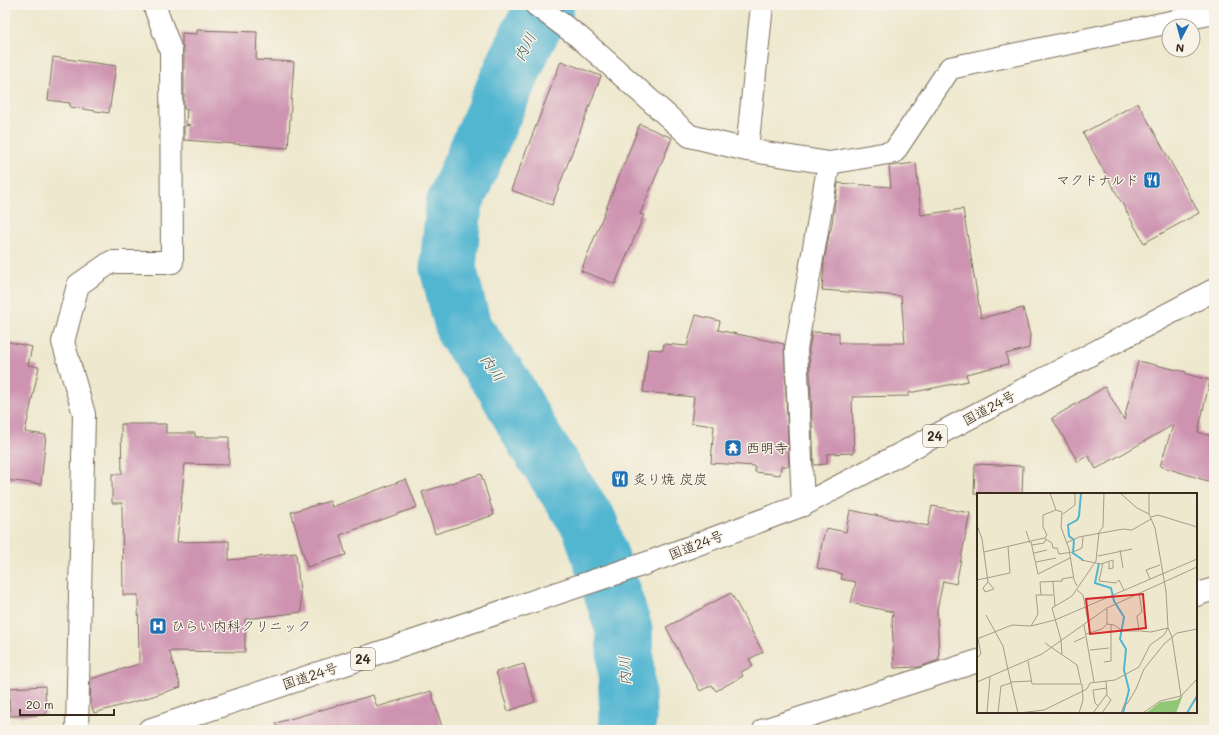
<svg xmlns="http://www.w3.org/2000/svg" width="1219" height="735" viewBox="0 0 1219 735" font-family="Mali,'Klee One',sans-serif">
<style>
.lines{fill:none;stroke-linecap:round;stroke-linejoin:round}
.river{stroke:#52b6d1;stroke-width:57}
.building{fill:#cd93b0}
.street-casing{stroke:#7a6c5c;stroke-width:24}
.highway-casing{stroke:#7a6c5c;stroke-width:24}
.street{stroke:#fff;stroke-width:22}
.highway{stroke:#fff;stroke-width:22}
.labels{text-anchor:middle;stroke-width:3;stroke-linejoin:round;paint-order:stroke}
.shield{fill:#f7f3e8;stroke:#73665b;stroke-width:1}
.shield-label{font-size:13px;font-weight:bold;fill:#3b2a1e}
.poi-label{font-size:14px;fill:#3b2a1e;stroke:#f7f3e8;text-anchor:start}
.street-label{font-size:14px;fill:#3b2a1e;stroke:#f7f3e8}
.water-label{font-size:15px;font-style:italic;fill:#435b5d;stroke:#f7f3e8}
.inset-river{fill:none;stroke:#52b6d1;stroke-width:2}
.inset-road{fill:none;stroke:#a69c88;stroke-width:1}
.view{fill:#d62828;fill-opacity:0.15;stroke:#d62828;stroke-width:2}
.inset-edge{fill:none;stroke:#3b2a1e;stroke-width:2}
</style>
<rect width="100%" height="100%" fill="#f7f3e8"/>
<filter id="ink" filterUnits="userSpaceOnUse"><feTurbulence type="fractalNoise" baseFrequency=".025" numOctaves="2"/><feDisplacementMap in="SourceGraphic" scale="8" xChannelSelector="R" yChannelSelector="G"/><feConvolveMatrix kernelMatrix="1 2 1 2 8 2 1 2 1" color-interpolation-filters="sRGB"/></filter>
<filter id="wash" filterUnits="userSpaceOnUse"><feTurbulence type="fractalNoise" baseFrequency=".012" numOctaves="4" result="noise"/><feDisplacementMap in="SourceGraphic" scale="16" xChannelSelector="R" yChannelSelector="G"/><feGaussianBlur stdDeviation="0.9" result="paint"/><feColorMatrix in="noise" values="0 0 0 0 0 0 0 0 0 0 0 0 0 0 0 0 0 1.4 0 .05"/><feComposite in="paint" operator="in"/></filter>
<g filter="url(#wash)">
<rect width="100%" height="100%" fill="#eee8ce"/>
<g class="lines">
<path class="river" d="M546 5 529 34 503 91 454 204 448 268 464 330 504 385 535 441 590 525 624 630 628 717 627 730"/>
</g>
<g id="blocks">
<path class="building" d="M197 30 257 32 256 60 294 62 288 148 184 140V126L191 125 186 124 187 109H184V51L182 44V33L197 34Z
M53 57 116 66 109 113 70 107V103L48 100Z
M561 61 601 76 552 205 511 190Z
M1138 103 1199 213 1144 243 1083 133Z
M640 124 672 138 640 214 644 215 615 284 581 271Z
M916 163 921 215 963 209 981 318 1023 308 1030 335 1029 348 1006 354 1008 364 966 374 968 381 909 393V396L852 397 854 453 827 454V464L814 465 809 350 812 332 839 333V343H905L901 296 822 290 824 262 830 230H831L838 183 891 187 889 166Z
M696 315 720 321 718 330 784 344 789 466H781L780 475 755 472V466L711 463 714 426 691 423 694 397 643 392 648 349 663 350 664 344 687 346Z
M5 341 32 347 28 365 39 367 25 432 46 435 41 484 5 480Z
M1138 361 1186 372V374L1210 380 1198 432 1214 437V483L1160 466 1173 425 1096 469 1088 455 1078 462 1052 418 1105 387 1124 420Z
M121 424H166V433H195V437H229V465L185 464 177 542 229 541V560L296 553 302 612 245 619V652L169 651 181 687 137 701 94 713 90 702 91 679 139 664 138 595H123L122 503H112V474H122Z
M975 464 1023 466 1022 494H974Z
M481 474 494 515 435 534 422 492Z
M406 479 417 507 340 535 346 555 307 567 291 512 330 501 332 507Z
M932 506 970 513 956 584 943 581 937 610 939 660 919 667 894 668 892 619 893 612 851 603 856 582 841 579 842 574 817 568 823 538 826 528 846 532 850 510 928 526Z
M731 593 763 652 749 659 753 666 741 672 743 676 716 691 712 685 700 691 666 627Z
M524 664 535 702 508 711 496 672Z
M45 686 46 715 10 716 9 688Z
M431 691 443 730H277L276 723 373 695 377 707Z"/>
</g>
</g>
<g filter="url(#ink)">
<use href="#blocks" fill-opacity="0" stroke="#7a6c5c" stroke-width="1"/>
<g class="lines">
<defs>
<path id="street" d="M536 5 579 37 690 136 747 150 829 163 894 152 950 68 1214 13
M747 150 762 5
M803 505 796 349 829 163
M1196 595 1214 589
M77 730 84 414 63 342 78 285 111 262H172L171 51 154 5
M764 730 978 661"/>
<path id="highway" d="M149 730 647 563 803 505 1214 290"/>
</defs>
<use href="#street" class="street-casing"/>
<use href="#highway" class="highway-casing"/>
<use href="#street" class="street"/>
<use href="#highway" class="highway"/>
</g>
</g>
<defs>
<symbol id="restaurant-square" viewBox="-11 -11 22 22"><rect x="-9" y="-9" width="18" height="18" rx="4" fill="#1f6fb2" stroke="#f7f3e8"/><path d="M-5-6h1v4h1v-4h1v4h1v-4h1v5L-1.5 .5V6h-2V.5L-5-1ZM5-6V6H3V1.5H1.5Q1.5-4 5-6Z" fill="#fff"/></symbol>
<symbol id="temple-square" viewBox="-11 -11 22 22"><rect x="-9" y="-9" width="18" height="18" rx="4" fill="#1f6fb2" stroke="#f7f3e8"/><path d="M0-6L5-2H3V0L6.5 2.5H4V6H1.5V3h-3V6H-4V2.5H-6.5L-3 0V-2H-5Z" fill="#fff"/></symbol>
<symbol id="hospital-square" viewBox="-11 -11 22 22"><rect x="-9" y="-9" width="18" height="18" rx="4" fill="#1f6fb2" stroke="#f7f3e8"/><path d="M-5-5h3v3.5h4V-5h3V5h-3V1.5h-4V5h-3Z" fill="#fff"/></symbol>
</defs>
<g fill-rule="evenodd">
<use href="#restaurant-square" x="1142" y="170" width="20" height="20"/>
<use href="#temple-square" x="723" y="438" width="20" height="20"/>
<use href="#restaurant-square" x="610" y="469" width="20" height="20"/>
<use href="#hospital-square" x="148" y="616" width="20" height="20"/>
</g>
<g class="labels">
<g class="shield">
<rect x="923" y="425" width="24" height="22" rx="3"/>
<rect x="351" y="648" width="24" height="22" rx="3"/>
</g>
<g class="shield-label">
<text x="935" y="441">24</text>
<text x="363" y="664">24</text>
</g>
<g class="poi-label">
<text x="1139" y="185" text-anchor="end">マクドナルド</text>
<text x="746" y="453">西明寺</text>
<text x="633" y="484">炙り焼 炭炭</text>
<text x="171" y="631">ひらい内科クリニック</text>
</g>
<g class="street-label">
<text transform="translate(989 408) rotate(-28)" y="5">国道24号</text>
<text transform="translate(696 545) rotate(-21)" y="5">国道24号</text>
<text transform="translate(310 676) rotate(-18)" y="5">国道24号</text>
</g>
<g class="water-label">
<text transform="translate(525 47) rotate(-63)" y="5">内川</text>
<text transform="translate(492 368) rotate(54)" y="5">内川</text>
<text transform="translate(625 671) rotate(-92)" y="5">内川</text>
</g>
</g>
<g transform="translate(977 493)">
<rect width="220" height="220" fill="#eee8ce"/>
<path d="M206 202 199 220H169L183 209 200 207Z" fill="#91c677"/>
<path class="inset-river" d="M104 0 102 23 100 27 91 32 92 43 97 47 96 60 106 67M122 70 118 90 134 95 137 108 147 124 143 146 149 156 147 177 152 197 146 220M210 220 220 203"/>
<path class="inset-road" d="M73 0 79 17 85 19 84 34 92 56 97 87 100 93M143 0 160 15 172 21M172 0V21L178 35 189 98 191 135 195 144 204 203M86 21 98 12V0M174 24 181 22 220 34M0 32 5 46 11 89 17 96 8 99 6 95 11 89M49 38 53 50M68 45 70 42 66 34V22L79 17M54 49 61 81 93 65M89 50 102 44 146 36 155 37 174 26M55 52 67 50 69 46M143 57 146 75M7 59 67 45 75 50 76 55H80L82 61 96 59 105 55 106 44M57 60 70 57M121 63 155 56M104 67 124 71 136 67V75L132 76V69M59 69 79 65M126 70 122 88 139 90 142 87 147 97M173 86 169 77 183 72M0 87 33 80 31 53M76 89 78 113M100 97 106 102 111 128M64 102 63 89 85 88V86L96 84M130 116V131M9 122 26 153 31 177M107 132 117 189M54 133 61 121 59 102H76M163 138 174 139 191 135M109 141 125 136 130 131 137 132 146 138H162L160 123 165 119 162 101M0 146 35 132 54 133 78 127 220 66M97 149 108 144M68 150 100 172 104 190M113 157 132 155M85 161 84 147 75 115 95 103 119 68 122 39 126 34 127 0M0 165 4 161 1 146M51 168 55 191H105L106 207 102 220M127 169 134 168V131M31 177 41 220M0 189 65 161 130 115 220 74M34 189 54 188M121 213 118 210 116 197 130 195M10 220 13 184M21 220 24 193 34 190M42 220 67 217 110 196 113 190 138 187 162 174 173 152 187 142 191 135M116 220 130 201 129 188M125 220 134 207 129 201M144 220 148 210 150 211 159 196 167 176 187 151 200 140 220 136M166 220 183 208 204 203 220 186"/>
<path class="view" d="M166 101 169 135 113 141 109 106Z"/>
<rect width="220" height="220" class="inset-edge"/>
</g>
<rect width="1219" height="735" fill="none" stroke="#f7f3e8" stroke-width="20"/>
<g transform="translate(1181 38) rotate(186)"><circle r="19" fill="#f7f3e8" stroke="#aca397"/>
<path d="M0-3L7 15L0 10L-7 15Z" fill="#1f6fb2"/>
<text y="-6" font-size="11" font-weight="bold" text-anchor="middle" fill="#3b2a1e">N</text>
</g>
<path d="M20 709v6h94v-6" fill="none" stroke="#3b2a1e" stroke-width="2"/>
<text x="26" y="709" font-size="12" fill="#3b2a1e" stroke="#f7f3e8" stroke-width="3" paint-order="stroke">20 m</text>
</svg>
